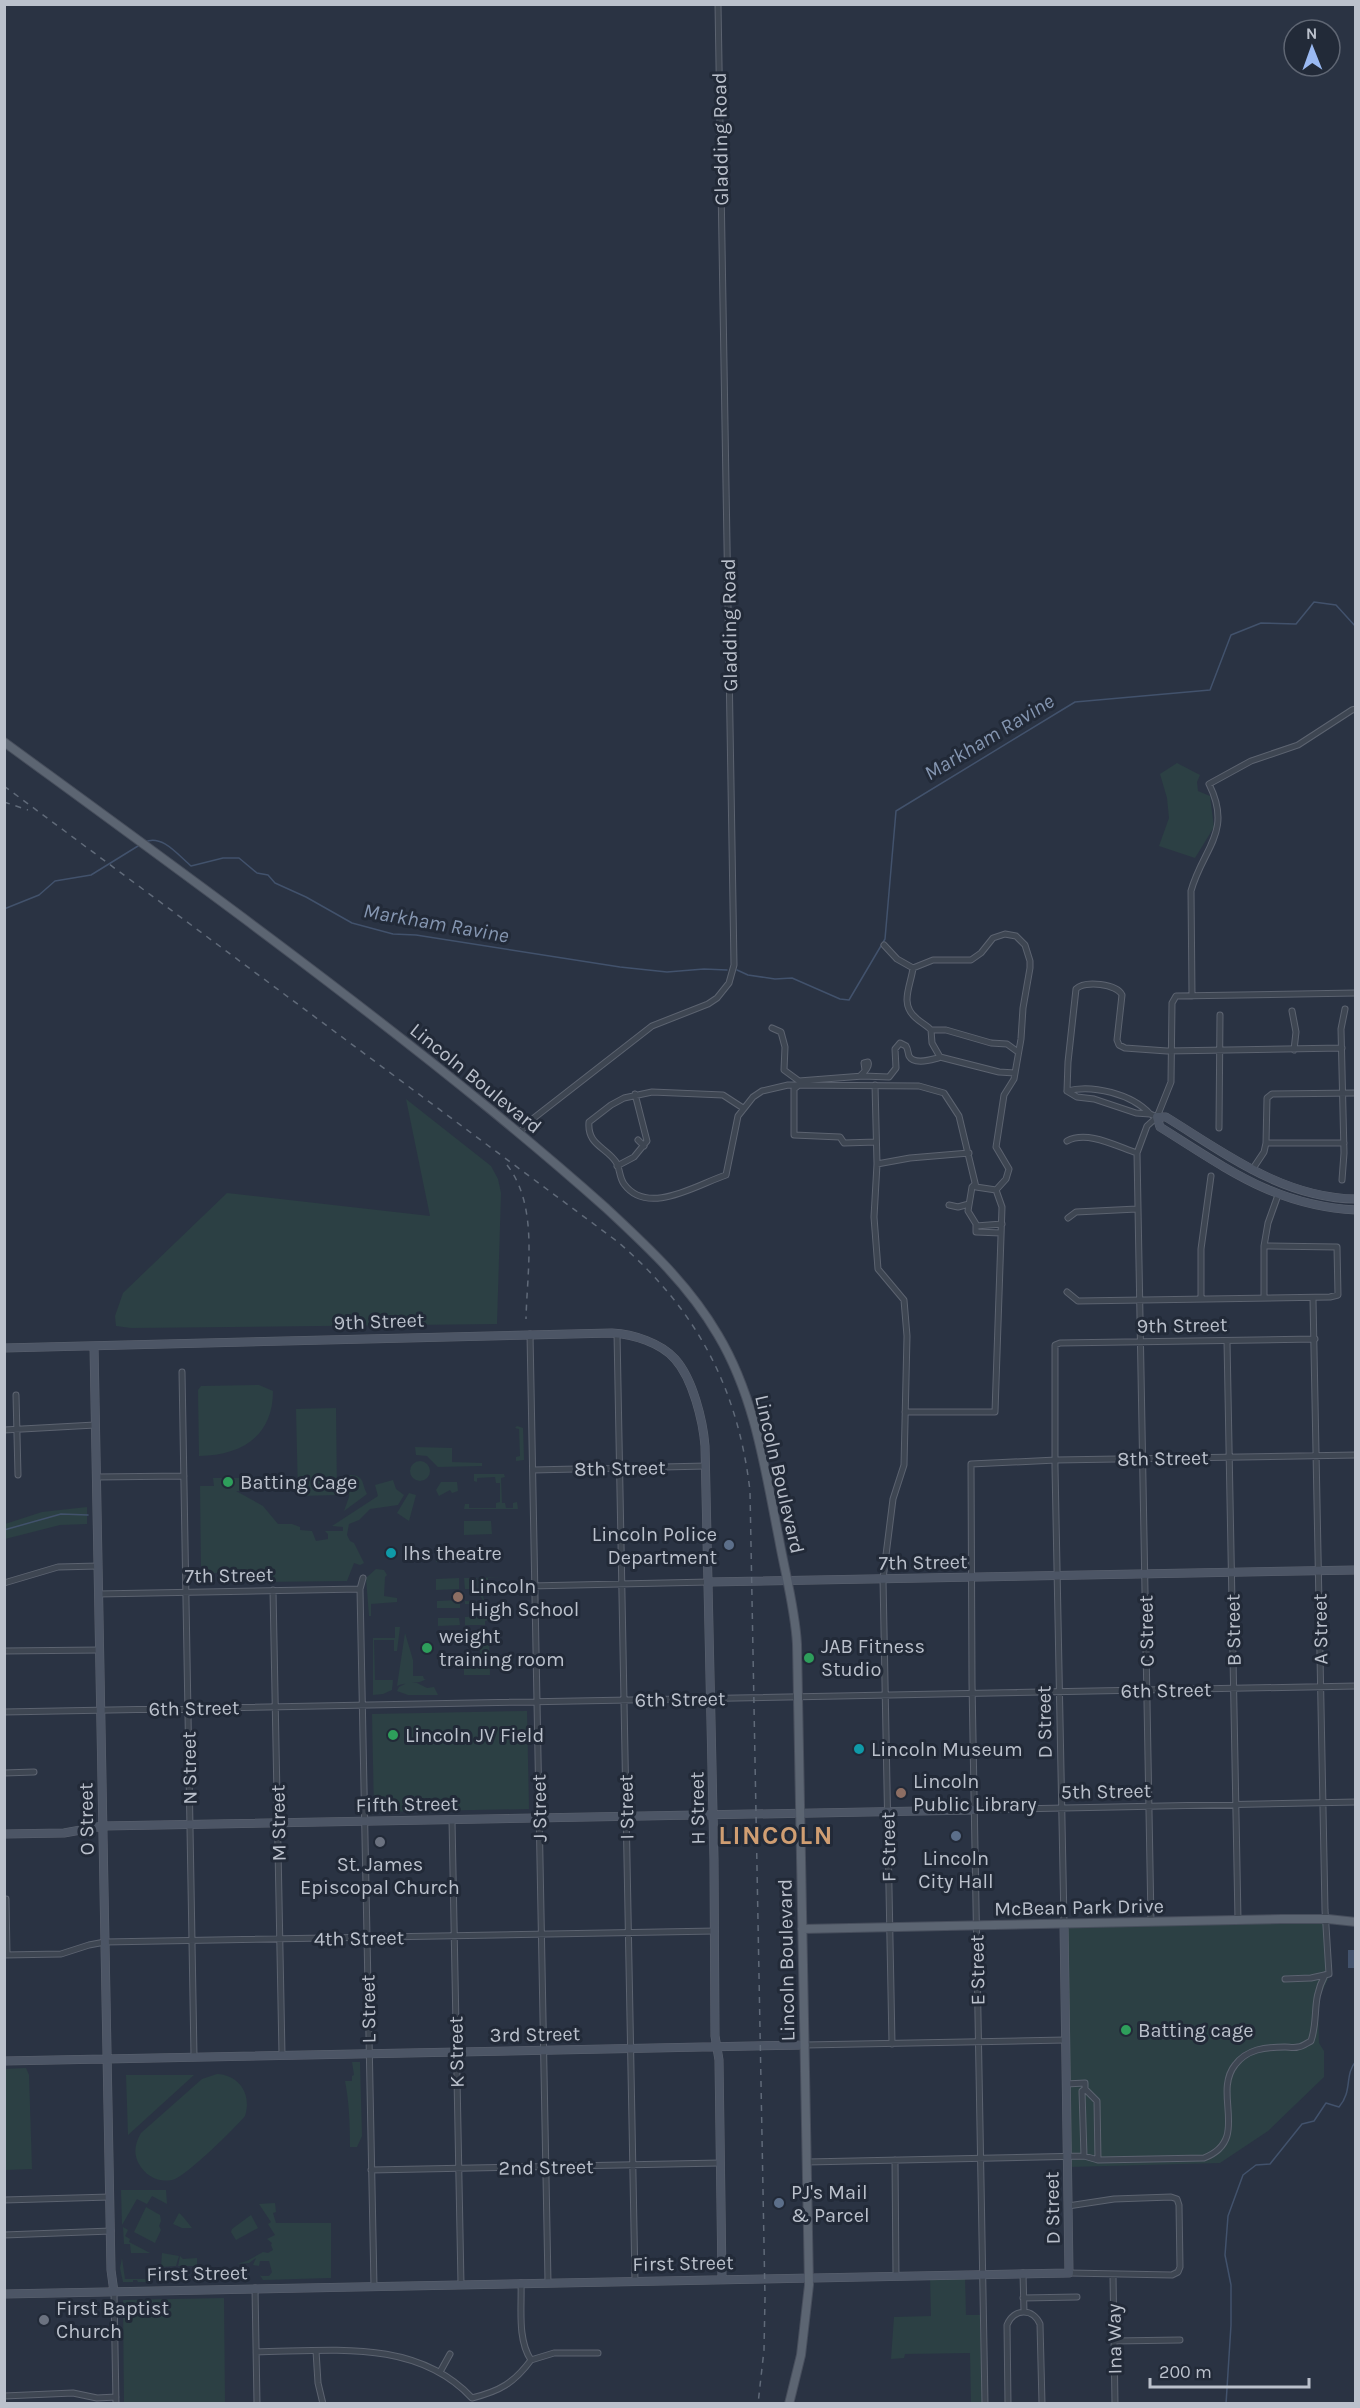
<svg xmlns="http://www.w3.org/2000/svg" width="1360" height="2408" viewBox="0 0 1360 2408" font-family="Karla,sans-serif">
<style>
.green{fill:#2c4044}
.water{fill:#42526c}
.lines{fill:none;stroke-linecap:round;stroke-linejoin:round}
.stream{stroke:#42526c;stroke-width:1.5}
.street-casing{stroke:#5c6370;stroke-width:7}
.secondary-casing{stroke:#5c6370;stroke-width:9}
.primary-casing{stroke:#474e5c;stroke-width:10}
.street{stroke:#3e4652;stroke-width:5}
.secondary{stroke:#4c5565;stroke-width:8}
.primary{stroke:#5c6572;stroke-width:8}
.rail{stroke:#606a79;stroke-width:1.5;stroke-dasharray:6 6;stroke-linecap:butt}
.leisure-dot{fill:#2e9e5b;stroke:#222a38;stroke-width:2}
.service-dot{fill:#5c6f8a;stroke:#222a38;stroke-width:2}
.culture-dot{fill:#0f9aa8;stroke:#222a38;stroke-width:2}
.education-dot{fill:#8d6e63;stroke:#222a38;stroke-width:2}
.worship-dot{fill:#6b7280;stroke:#222a38;stroke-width:2}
.labels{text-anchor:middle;stroke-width:6;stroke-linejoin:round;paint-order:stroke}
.street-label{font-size:20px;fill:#bbc1cc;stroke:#222a38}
.poi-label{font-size:20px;fill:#bbc1cc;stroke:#222a38;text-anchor:start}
.water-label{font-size:21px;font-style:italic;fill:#8596b1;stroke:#222a38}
.district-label{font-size:26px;font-weight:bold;letter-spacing:1.5px;fill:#d09e72;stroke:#222a38}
</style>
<rect width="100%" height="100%" fill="#2a3343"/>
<path class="green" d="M1177 763 1200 775 1197 782 1198 791 1210 796 1214 827 1195 858 1159 846 1169 818 1167 798 1160 774Z
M406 1099 491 1166 498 1179 501 1193 497 1324 131 1328 116 1326 115 1316 123 1293 227 1193 430 1216Z
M259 1385 273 1391C273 1437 241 1455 199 1456L198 1390 201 1386Z
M336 1408 337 1495 298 1496 296 1409Z
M517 1426 523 1428 524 1460 516 1461V1457L520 1456 519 1429 515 1428Z
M415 1447 452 1448V1462L482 1463V1466L438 1467 427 1456 416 1455Z
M410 1471a10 10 0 1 1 20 0a10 10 0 1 1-20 0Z
M474 1474H504L505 1477 501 1478 502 1503H505L506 1508H513V1503L517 1502 518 1509H464L465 1504H469V1508H496V1503L500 1502V1483H496L495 1477 477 1478V1482L474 1481Z
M350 1475C365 1476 361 1482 367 1494L344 1511 349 1497Z
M213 1478H243L241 1491H236L263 1506 278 1524H292L300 1527V1530L312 1531 316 1541 328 1539V1534L325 1531H343V1527L332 1526 378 1496 375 1485 393 1480 396 1489 404 1495 398 1505 370 1509 359 1520 349 1524 347 1535 350 1541 354 1543 364 1563 360 1565 354 1563 347 1581 252 1582V1573H205L201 1570 200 1486H214Z
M441 1482H457L458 1491 452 1493 450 1490 439 1496 436 1490Z
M409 1493 416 1495 409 1521 397 1513Z
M87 1507V1524L60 1525 5 1539V1524L42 1512Z
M464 1521H491L492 1534 464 1535Z
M489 1551V1560L473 1561V1552Z
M459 1552V1562H436V1553Z
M376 1569 384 1570 387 1575 385 1577 384 1596 397 1598V1602L371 1604V1616H369L366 1578Z
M502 1577 488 1578V1594H484L483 1597 484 1599V1617H488V1620L485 1621V1625H465V1617L482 1616V1604H465V1601L484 1602 478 1592V1578Z
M459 1578V1589L436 1590V1579Z
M464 1578H477V1589H465Z
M460 1600V1608H437V1601Z
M438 1618H459L460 1625 438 1626Z
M395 1627H400L397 1651H394V1640H374L375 1680H393L392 1690 383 1694 373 1695V1638H395Z
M405 1633 413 1660V1676H423L424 1679H426C418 1685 407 1681 397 1686Z
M489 1635 490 1675H464V1662L480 1661V1644L465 1643V1636Z
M439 1636H460L461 1643 439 1644Z
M417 1683 427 1688 434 1687 438 1695H408L397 1691 399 1687 407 1683Z
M527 1711 529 1809 374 1812 372 1714Z
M1327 1922 1330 1975 1318 2000 1319 2043 1324 2051V2077L1268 2131 1220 2163 1069 2167 1065 1926Z
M352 2062H360L362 2136 357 2147H350C350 2125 349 2100 345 2081H352V2076L354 2075Z
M26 2068 29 2075 32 2169 5 2170V2069Z
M217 2074C239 2075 252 2094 245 2116 235 2128 188 2174 175 2179 161 2184 146 2177 139 2164 133 2154 135 2143 141 2133L202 2079Z
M126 2075H194L128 2135Z
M121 2190H166L167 2204 152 2196 147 2204 137 2199 122 2225Z
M275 2203 276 2212 273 2213 276 2223H331V2278L263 2280 259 2274 261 2276H269L272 2272 269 2261H260L259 2266 253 2265 256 2258 249 2263 237 2264 247 2261 263 2252 268 2253 273 2250 271 2245 272 2243 267 2239 275 2235 268 2224 271 2222 259 2204Z
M146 2207 160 2215 161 2221 159 2226 161 2230 155 2243 134 2232Z
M179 2213C183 2216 188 2223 192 2228H182L173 2224Z
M251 2215 258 2228 236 2240 231 2232 232 2229Z
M123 2227 128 2230 125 2236 130 2239 129 2242 150 2253H131L130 2244H124Z
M162 2253 179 2256 176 2266 161 2267Z
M180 2256 183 2259 197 2258V2266H178Z
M122 2258 125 2279H147V2275H151L150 2282H138L137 2280H133V2282H123L120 2268Z
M965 2276 966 2315H983L984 2403H971L970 2353 905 2354 904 2358 891 2359 894 2317 931 2316 930 2277Z
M224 2298 225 2403H124L123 2300Z"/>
<path class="water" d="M1348 1950H1355V1968H1348Z"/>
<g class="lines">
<path class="stream" d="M145 842C162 834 178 855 191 866L223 858H239L257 873 268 875 275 883 306 897 352 923 393 934 416 935 620 967 667 972 704 969 727 970
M4 909 39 895 55 881 91 875 138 846
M737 970 748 975 775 979 792 978 840 999 849 1000 885 939 896 811 1075 702 1210 690 1231 635 1261 623 1296 624 1314 602 1336 605 1356 627
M4 1530 61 1514 88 1515
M1226 2404 1231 2325V2285L1225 2255 1228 2216 1243 2175 1256 2165 1270 2164 1302 2124 1314 2121 1326 2103 1339 2107C1353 2091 1344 2075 1356 2061"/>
<defs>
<path id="street" d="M884 945 897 959 913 968 933 960H971L981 953 993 938 1005 934 1016 936 1025 945 1030 961V968L1023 1008 1021 1039 1014 1079 1004 1095 996 1147 1009 1169 1006 1179 996 1190
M1192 996 1191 891C1203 848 1233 832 1209 784L1251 761 1298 745 1352 710 1356 709
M1292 1011 1296 1032 1294 1050
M772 1028 781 1032 785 1047 784 1070 799 1081 863 1076 889 1077 896 1068 895 1049 900 1043 906 1046C908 1049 908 1053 909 1056 914 1065 930 1060 938 1058L940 1057 932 1043 931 1030C927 1025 921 1023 916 1018 899 1004 911 985 913 968
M931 1030H946L991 1043 1007 1044 1018 1052
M940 1057 999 1072 1015 1073
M860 1076C864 1072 870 1067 868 1062L864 1063 865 1070
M799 1085 794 1089V1135L840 1137 844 1143 876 1142
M875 1085 877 1164
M1067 1091 1068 1062 1076 989C1085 980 1117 984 1122 995L1117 1040 1119 1045 1125 1048 1167 1051 1342 1048
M1067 1091 1077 1097 1094 1099 1136 1113 1150 1114 1157 1117
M1067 1091C1092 1084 1132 1094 1150 1114
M743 1108 723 1095 652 1092 624 1098 611 1105 589 1122C587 1145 606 1147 616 1162 620 1168 619 1177 624 1184 648 1217 698 1184 726 1175L738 1116 753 1097 762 1091 788 1085 919 1086 944 1093 959 1116 976 1187 996 1190 1002 1207 995 1412H905
M1219 1128 1220 1015
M519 1133 530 1121 652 1026 708 1004 717 998 729 983 734 965 718 4
M638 1140 644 1146
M1067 1141C1087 1130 1116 1146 1137 1153
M1266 1143H1344
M617 1166 634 1157 647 1141 635 1094
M1252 1170 1264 1152 1266 1143 1267 1098 1272 1094 1356 1093
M1342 1180 1344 1153 1341 1029 1345 1009
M975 1184 972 1187 968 1211 976 1224V1232L1001 1233
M949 1205 958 1207 969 1204
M1068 1218 1076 1212 1137 1209
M976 1226 1002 1224
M1264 1246 1268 1223 1278 1195
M1067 1292 1078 1301 1330 1297 1338 1295 1337 1247 1264 1246V1298
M1201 1299V1249L1211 1176
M617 1333 635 2281
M530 1334 548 2282
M1227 1341 1238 1920
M182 1372 194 2056
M16 1395 18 1475
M4 1430 95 1425
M533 1470 706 1466
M96 1477 184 1476
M363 1578 360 1589 374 2286
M4 1583 58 1567 98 1566
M491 1587 709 1582
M273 1590 282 2055
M98 1594 360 1589
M4 1651 100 1650
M4 1712 1356 1686
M4 1773 34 1772
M974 1810 1356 1802
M452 1820 461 2284
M6 1899 7 1955
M1151 1921 1137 1153 1147 1126 1157 1117 1171 1082 1172 1003 1176 996 1356 993
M1064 1923 1055 1467V1345L1060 1343 1315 1339
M4 1955 61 1954 89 1945 105 1942 715 1931
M1285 1979 1311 1978 1329 1974 1325 1910 1313 1299
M892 2044 883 1579 893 1499 904 1465 907 1336 904 1300 878 1269 874 1217 877 1164 910 1158 969 1153
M805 2045 1065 2040
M1066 2084 1085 2083V2089
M1084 2156 1082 2091 1085 2089 1097 2101 1098 2160
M895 2160 896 2276
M807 2162 1084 2156 1098 2160 1204 2158C1251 2140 1212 2094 1235 2065 1247 2049 1265 2047 1285 2047 1289 2047 1294 2048 1298 2047 1302 2047 1307 2043 1311 2041 1319 2017 1311 2001 1325 1975
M371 2170 720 2163
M4 2200 110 2197
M1068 2206 1114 2199 1171 2197 1177 2199 1179 2205 1180 2267 1178 2272 1172 2275 1069 2273
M4 2235 111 2231
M1023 2273 1024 2312
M1113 2275 1115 2404
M521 2283C522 2307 517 2339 531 2360
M255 2288 257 2404
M114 2292 116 2404
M1023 2298 1077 2297
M1114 2341 1180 2340
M316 2351 318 2383 323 2404
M256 2352C330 2351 416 2338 472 2398 500 2391 514 2383 531 2360
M531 2360 554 2353H598
M440 2372 450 2354
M4 2396 73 2393 97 2398 116 2397
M985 2404 972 1683 971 1464 1056 1460 1356 1455
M1008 2404 1007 2325C1014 2308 1033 2308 1040 2324L1042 2404"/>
<path id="secondary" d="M1356 1199C1283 1198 1226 1154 1166 1117H1157L1160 1127C1226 1168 1275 1206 1356 1210
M94 1346 111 2270 114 2292
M4 1348 612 1333C633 1334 661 1343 675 1359 693 1379 703 1421 705 1446L714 1860 715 2036 719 2060 722 2279
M709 1582 1356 1570
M4 1834 64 1833 103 1826 974 1810
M4 2061 805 2045
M4 2294 1069 2273 1064 1923"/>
<path id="primary" d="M4 742C168 862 334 982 491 1110 530 1142 569 1175 606 1208 648 1247 689 1285 718 1335 755 1397 765 1469 779 1539 785 1573 795 1608 797 1644L809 2285 801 2355 789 2404
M802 1929 1282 1919H1328L1356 1922"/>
</defs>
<use href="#street" class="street-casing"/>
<use href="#secondary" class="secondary-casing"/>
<use href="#primary" class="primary-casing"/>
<use href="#street" class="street"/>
<use href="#secondary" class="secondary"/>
<use href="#primary" class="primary"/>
<path class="rail" d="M4 786 618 1242C697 1310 738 1388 750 1491L765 2298 764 2350 758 2404
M4 802 28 810
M507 1165C539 1206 527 1270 526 1319"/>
</g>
<g class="leisure-dot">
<circle cx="228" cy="1482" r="6"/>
<circle cx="427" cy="1648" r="6"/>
<circle cx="809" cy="1658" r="6"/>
<circle cx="393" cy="1735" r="6"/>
<circle cx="1126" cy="2030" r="6"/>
</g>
<g class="service-dot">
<circle cx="729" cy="1545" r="6"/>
<circle cx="956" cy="1836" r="6"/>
<circle cx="779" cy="2203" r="6"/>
</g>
<g class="culture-dot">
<circle cx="391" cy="1553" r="6"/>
<circle cx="859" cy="1749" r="6"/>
</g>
<g class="education-dot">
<circle cx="458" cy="1597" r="6"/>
<circle cx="901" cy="1793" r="6"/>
</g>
<g class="worship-dot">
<circle cx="380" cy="1842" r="6"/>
<circle cx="44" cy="2320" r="6"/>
</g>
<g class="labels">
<g class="street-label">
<text transform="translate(720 139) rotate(-91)" y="7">Gladding Road</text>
<text transform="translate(729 625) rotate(-91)" y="7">Gladding Road</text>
<text transform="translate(476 1078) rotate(39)" y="7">Lincoln Boulevard</text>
<text transform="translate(379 1321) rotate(-2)" y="7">9th Street</text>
<text transform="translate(1182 1325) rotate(-1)" y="7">9th Street</text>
<text transform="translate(1163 1458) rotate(-1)" y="7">8th Street</text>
<text transform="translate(620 1468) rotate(-1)" y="7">8th Street</text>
<text transform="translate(780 1474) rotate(77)" y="7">Lincoln Boulevard</text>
<text transform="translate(923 1562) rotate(-1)" y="7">7th Street</text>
<text transform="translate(229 1575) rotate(-1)" y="7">7th Street</text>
<text transform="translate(1320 1629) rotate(-91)" y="7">A Street</text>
<text transform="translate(1233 1630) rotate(-91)" y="7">B Street</text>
<text transform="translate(1146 1631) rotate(-91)" y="7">C Street</text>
<text transform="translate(1166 1690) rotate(-1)" y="7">6th Street</text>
<text transform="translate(680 1699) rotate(-1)" y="7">6th Street</text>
<text transform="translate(194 1708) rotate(-1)" y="7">6th Street</text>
<text transform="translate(1044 1722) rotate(-91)" y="7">D Street</text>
<text transform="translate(189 1768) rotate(-91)" y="7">N Street</text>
<text transform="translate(1106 1791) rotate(-1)" y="7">5th Street</text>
<text transform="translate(407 1804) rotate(-1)" y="7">Fifth Street</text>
<text transform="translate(626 1807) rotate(-91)" y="7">I Street</text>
<text transform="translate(539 1808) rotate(-91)" y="7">J Street</text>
<text transform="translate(697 1808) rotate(-91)" y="7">H Street</text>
<text transform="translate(86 1819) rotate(-91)" y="7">O Street</text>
<text transform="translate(278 1823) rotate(-91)" y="7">M Street</text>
<text transform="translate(888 1847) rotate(-91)" y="7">F Street</text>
<text transform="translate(1079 1907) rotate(-1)" y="7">McBean Park Drive</text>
<text transform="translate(359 1938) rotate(-1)" y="7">4th Street</text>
<text transform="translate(786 1960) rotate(-91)" y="7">Lincoln Boulevard</text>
<text transform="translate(977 1970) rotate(-91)" y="7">E Street</text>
<text transform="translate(368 2009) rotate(-91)" y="7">L Street</text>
<text transform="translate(535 2034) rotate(-1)" y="7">3rd Street</text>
<text transform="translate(456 2052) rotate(-91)" y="7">K Street</text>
<text transform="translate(546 2167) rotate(-1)" y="7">2nd Street</text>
<text transform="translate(1052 2208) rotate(-91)" y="7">D Street</text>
<text transform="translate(683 2263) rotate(-1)" y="7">First Street</text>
<text transform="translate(197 2273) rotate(-1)" y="7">First Street</text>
<text transform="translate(1114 2339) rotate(-91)" y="7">Ina Way</text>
</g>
<g class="poi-label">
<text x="240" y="1489">Batting Cage</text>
<text x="717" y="1541" text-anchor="end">Lincoln Police<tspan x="717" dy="23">Department</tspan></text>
<text x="403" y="1560">lhs theatre</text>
<text x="470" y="1593">Lincoln<tspan x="470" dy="23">High School</tspan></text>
<text x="439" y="1643">weight<tspan x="439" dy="23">training room</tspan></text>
<text x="821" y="1653">JAB Fitness<tspan x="821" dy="23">Studio</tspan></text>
<text x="405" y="1742">Lincoln JV Field</text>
<text x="871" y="1756">Lincoln Museum</text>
<text x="913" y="1788">Lincoln<tspan x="913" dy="23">Public Library</tspan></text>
<text x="956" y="1865" text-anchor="middle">Lincoln<tspan x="956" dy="23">City Hall</tspan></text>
<text x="380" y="1871" text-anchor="middle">St. James<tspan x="380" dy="23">Episcopal Church</tspan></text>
<text x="1138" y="2037">Batting cage</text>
<text x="791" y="2199">PJ's Mail<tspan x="791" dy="23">&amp; Parcel</tspan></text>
<text x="56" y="2315">First Baptist<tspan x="56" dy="23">Church</tspan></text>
</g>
<g class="water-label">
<text transform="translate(989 737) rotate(-31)" y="7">Markham Ravine</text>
<text transform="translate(436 923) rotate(10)" y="7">Markham Ravine</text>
</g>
<g class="district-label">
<text x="776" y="1844">LINCOLN</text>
</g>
</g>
<rect width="1360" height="2408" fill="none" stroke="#bbc1cc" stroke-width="12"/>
<g transform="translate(1312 48) rotate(359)"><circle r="28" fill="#222a38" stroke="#5f6673" stroke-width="1.5"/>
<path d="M0-4.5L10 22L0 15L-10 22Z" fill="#9ab9f2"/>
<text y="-9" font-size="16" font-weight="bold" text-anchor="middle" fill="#bbc1cc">N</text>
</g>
<path d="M1150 2378v9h159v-9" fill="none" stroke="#bbc1cc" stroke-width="3"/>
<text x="1159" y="2378" font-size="18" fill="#bbc1cc" stroke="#222a38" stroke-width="4.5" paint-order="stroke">200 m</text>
</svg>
